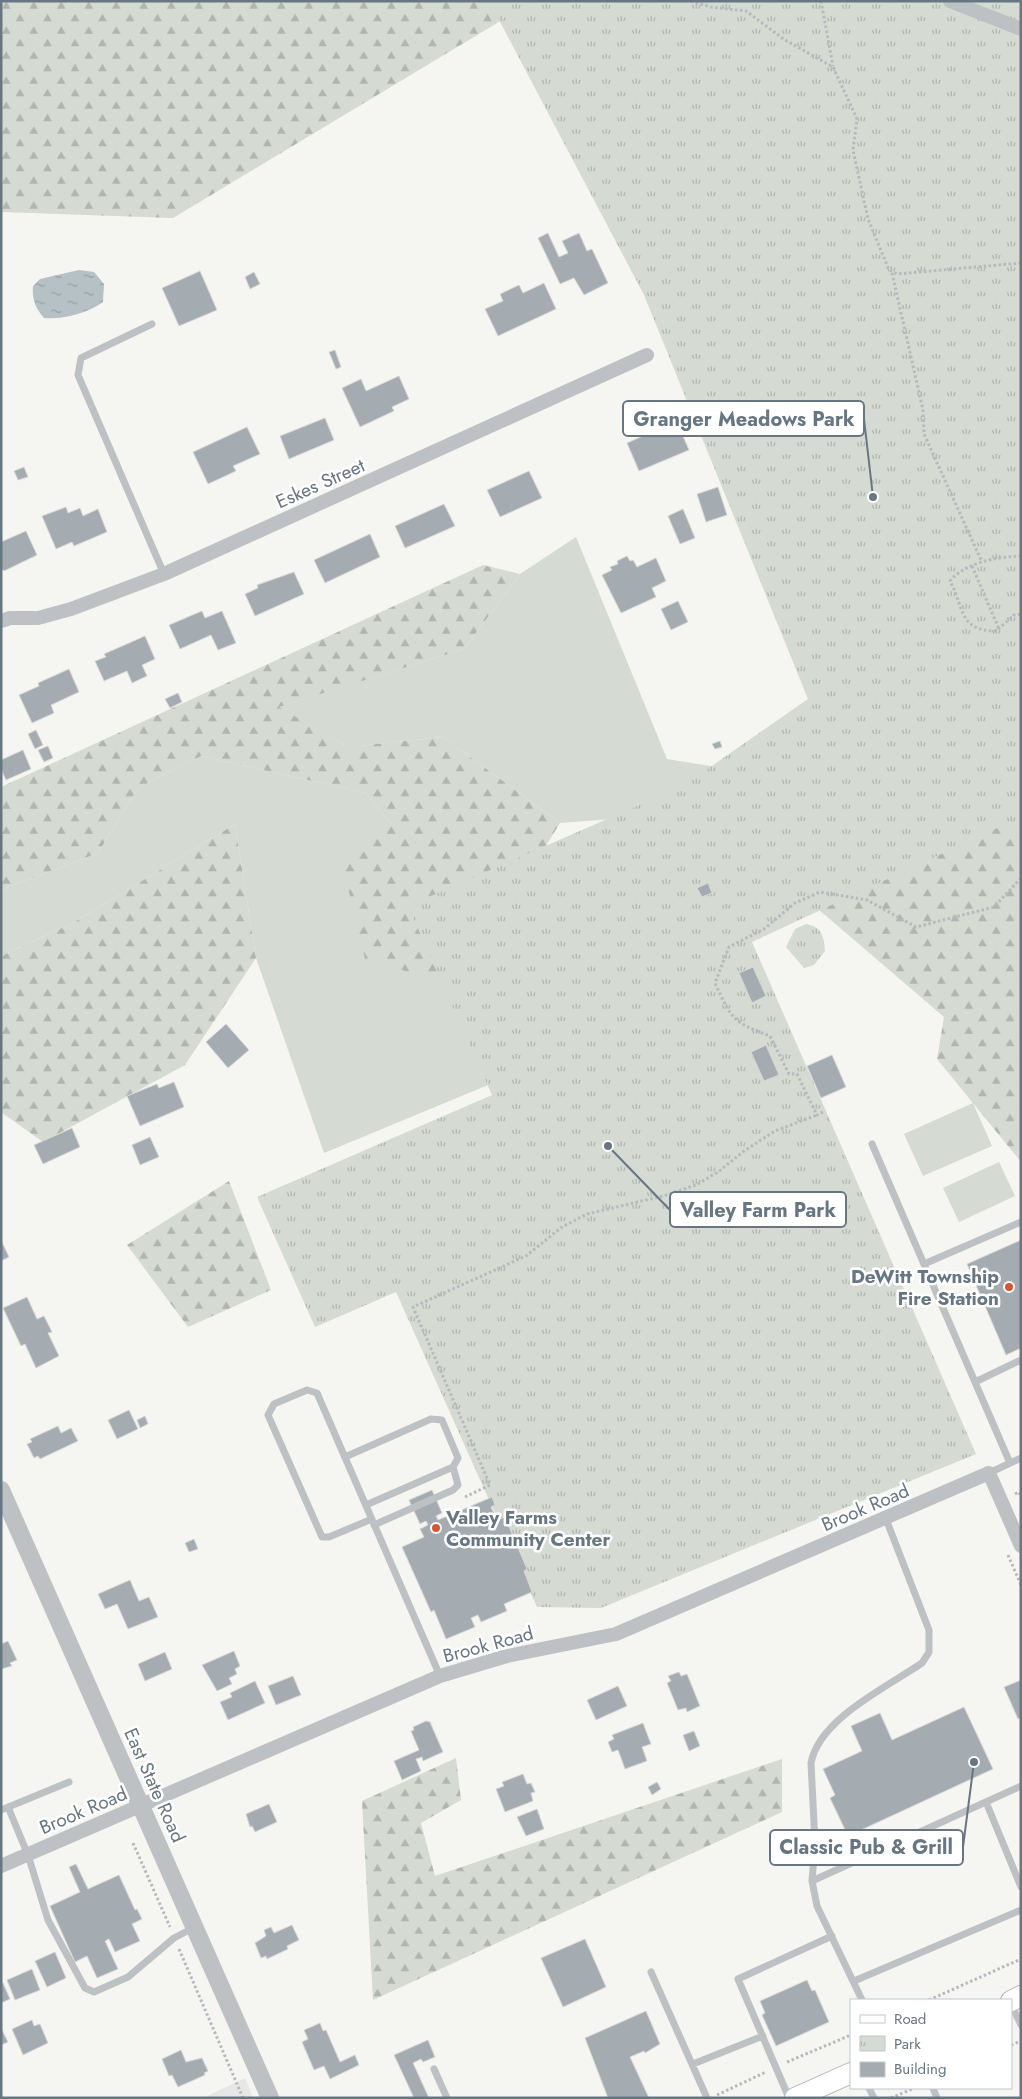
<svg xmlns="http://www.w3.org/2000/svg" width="1022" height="2099" viewBox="0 0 1022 2099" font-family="Jost,sans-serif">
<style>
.built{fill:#e6e7e6}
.green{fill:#d5dad2}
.forest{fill:url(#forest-firs)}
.park{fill:url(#park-tufts)}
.water{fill:url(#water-ripples)}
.building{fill:#a5acb1;stroke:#d7d7d5}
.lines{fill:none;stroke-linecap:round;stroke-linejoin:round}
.secondary-casing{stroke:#afb5b9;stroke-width:22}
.path{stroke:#b7babc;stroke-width:3;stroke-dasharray:2.5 2.5;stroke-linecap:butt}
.service{stroke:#bdc1c4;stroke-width:7}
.minor{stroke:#bdc1c4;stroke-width:14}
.tertiary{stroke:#bdc1c4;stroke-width:18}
.secondary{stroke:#fff;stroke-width:20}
.poi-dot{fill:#d35534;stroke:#fff;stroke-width:2}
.labels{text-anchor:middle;stroke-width:5;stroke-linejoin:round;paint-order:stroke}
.street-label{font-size:19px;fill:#677681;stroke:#fff}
.poi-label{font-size:19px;font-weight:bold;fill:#677681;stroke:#fff;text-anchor:end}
.leader{fill:none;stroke:#677681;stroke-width:2}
.callout-dot{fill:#677681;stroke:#fff;stroke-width:2}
.callout{fill:#fff;stroke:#677681;stroke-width:2}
.callout-label{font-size:20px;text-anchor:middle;font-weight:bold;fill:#677681}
</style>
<defs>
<pattern id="forest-firs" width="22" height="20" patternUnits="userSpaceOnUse" patternTransform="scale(1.25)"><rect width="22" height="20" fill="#d5dad2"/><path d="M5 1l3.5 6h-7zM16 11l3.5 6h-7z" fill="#b1b5b0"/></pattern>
<pattern id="park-tufts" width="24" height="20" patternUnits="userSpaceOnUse" patternTransform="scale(1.25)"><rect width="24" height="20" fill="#d5dad2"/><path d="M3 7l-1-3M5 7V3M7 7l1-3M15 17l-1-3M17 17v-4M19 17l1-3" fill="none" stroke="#b1b5b0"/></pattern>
<pattern id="water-ripples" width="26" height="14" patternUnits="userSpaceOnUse" patternTransform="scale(1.25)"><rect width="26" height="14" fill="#b6c1c5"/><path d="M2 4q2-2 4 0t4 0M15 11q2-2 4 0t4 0" fill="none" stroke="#98a1a5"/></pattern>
</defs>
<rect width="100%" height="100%" fill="#f5f5f2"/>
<path class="built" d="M245 2078 253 2098H203Z"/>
<path class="green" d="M576 537 667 759 729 769 705 812 560 823 443 737 348 747 278 707 464 649 520 574Z
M201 756 366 793 390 823 459 987 505 1078 324 1153 256 958 235 824 73 923 1 956V890L98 853 138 788Z
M973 1103 992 1146 923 1176 904 1134Z
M999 1162 1015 1196 959 1222 943 1188Z"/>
<path class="forest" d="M1 1H755L527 5 173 218 1 212Z
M483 565 520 574 464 649 279 707 348 747 443 737 560 823 459 987 365 959 343 867 390 823 366 793 201 756 138 788 98 853 1 890V787Z
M1021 787V1162L937 1059 944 1017 705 812Z
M235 824 256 958 185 1065 43 1142 1 1112V956L73 923Z
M229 1181 271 1290 188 1327 127 1245Z
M456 1758 461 1800 421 1823 435 1876 782 1759V1812L373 2000 362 1801Z"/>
<path class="park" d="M489 1H1021V817L752 942 976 1454 601 1608 537 1607 396 1292 315 1327 257 1197 492 1095 408 906 683 786 808 699 644 295Z
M806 924C822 927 824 936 825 951L814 965 804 968 786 947 795 929Z"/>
<path class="water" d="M79 270 94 272 104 284 103 302C88 313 62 320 44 318 35 308 32 299 33 286L40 279Z"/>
<path class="building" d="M548 233 559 257 568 253 562 241 579 233 587 251 592 249 608 283 584 295 574 278 560 284 538 238Z
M200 271 217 310 179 326 162 288Z
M254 272 260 284 250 289 245 277Z
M544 283 556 309 498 336 485 309 503 301 500 294 519 285 523 293Z
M335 350 341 367 336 369 329 352Z
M399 376 409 399 392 407 394 411 360 427 342 388 361 379 366 391Z
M325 418 334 440 289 459 280 436Z
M247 427 260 454 233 466 236 471 208 484 193 452Z
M679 427 689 450 639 471 627 443 659 429 661 435Z
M24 467 28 477 18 480 14 471Z
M529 471 542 498 500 517 487 490Z
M718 487 727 515 706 522 697 494Z
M444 504 455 526 405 548 395 526Z
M66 507 68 513 80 508 83 516 98 509 107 532 74 546 72 542 56 549 42 516Z
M683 509 695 538 680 544 668 516Z
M26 531 37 555 4 571 1 568V542Z
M370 534 380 557 325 583 314 560Z
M627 556 630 561 633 560 637 567 656 558 666 581 652 588 656 597 621 613 602 575 612 570 610 567 618 564 617 561Z
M294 572 304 594 255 616 245 594 258 588 257 585Z
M678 601 688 622 671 630 661 609Z
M202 611 205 618 222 611 236 643 218 650 211 635 180 649 169 625Z
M145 636 155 659 142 665 147 676 132 683 127 671 104 681 95 661 106 657 104 654Z
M69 669 79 692 51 705 54 713 32 723 19 695 39 686 38 683Z
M178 693 182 702 170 708 165 699Z
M36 730 43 745 35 749 28 734Z
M720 741 722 747 715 749 712 744Z
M48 746 53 758 44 762 38 750Z
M23 750 31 769 6 780 1 769V760Z
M708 883 712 893 702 897 697 888Z
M753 967 766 996 752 1003 739 973Z
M226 1024 249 1050 228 1068 206 1042Z
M766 1045 779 1075 764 1081 751 1052Z
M832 1055 846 1087 821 1098 807 1066Z
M174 1082 184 1107 140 1126 127 1096 157 1084 159 1088Z
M72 1128 80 1147 43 1164 34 1145Z
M150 1137 159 1157 140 1165 132 1145Z
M1 1240 9 1257 1 1261Z
M1021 1240V1348L1006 1355 967 1264Z
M27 1297 37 1319 44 1316 52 1332 48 1333 59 1356 36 1368 25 1344 21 1346 3 1308Z
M129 1410 138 1429 117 1439 108 1420Z
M145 1416 148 1424 140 1428 137 1420Z
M58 1426 61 1433 71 1428 78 1441 40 1459 38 1456 34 1458 27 1444 32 1442 30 1439Z
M432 1490 442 1513 436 1516 438 1520 492 1497 495 1505 491 1507 497 1520 505 1517 527 1569 524 1571 532 1592 504 1604 507 1611 481 1622 478 1615 471 1618 475 1627 446 1639 434 1610 431 1612 402 1547 424 1537 420 1529 428 1525 426 1521 420 1524 409 1500Z
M194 1539 198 1549 189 1552 185 1543Z
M130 1580 139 1601 149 1597 158 1617 128 1629 117 1604 105 1609 98 1594Z
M8 1641 17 1660 10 1663 12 1666 1 1669V1644Z
M234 1651 240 1666 235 1669 237 1674 229 1678 232 1684 217 1691 202 1665Z
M165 1652 172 1669 145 1681 138 1664Z
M679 1672 681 1676 687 1674 700 1706 687 1712 686 1708 678 1710 667 1683 671 1681 668 1676Z
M293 1676 301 1695 276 1705 268 1686Z
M1021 1680V1718L1018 1719 1004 1687Z
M255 1681 265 1703 228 1720 220 1702 232 1697 230 1693Z
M618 1686 627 1706 596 1720 587 1700Z
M964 1707 993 1769 848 1836 830 1798 835 1795 823 1769 862 1751 851 1726 880 1713 892 1740Z
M426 1721 430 1722 443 1752 423 1761 422 1757 416 1759 421 1771 402 1780 394 1761 419 1750 411 1731 414 1730 413 1727Z
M643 1723 651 1744 642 1747 647 1761 625 1769 618 1750 612 1752 608 1742 614 1739 612 1735Z
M694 1731 700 1746 689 1751 683 1735Z
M523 1774 527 1784 531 1783 535 1792 531 1793 533 1801 505 1812 496 1789 504 1786 502 1782Z
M657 1782 661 1789 652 1795 648 1787Z
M269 1804 277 1822 255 1832 252 1826 250 1827 246 1814Z
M537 1809 544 1829 526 1836 517 1817Z
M76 1864 88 1889 119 1875 135 1910 137 1909 142 1919 132 1924 140 1941 115 1952 109 1939 105 1941 118 1969 97 1978 87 1956 75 1962 50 1906 80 1892 69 1867Z
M292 1925 299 1940 287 1946 288 1949 267 1959 266 1956 261 1958 255 1943 266 1936 264 1930 271 1927 274 1933Z
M585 1939 606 1987 563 2007 541 1958Z
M55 1952 66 1978 47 1987 35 1961Z
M32 1969 40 1990 15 2000 7 1980Z
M807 1980 812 1991 815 1990 829 2022 776 2046 762 2015 765 2013 760 2001Z
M3 1983 10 1999 1 2003V1984Z
M646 2011 660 2044 645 2053 644 2051 630 2057 649 2098H608L585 2038Z
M32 2020 34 2026 40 2024 48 2043 23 2055 12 2029Z
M320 2023 323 2031 326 2030 340 2062 355 2055 359 2065 330 2079 324 2066 314 2070 302 2042 308 2039 304 2030Z
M1 2028 8 2042 1 2045Z
M428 2040 435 2057 423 2062 421 2059 413 2063 429 2098H414L394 2055Z
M181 2050 186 2062 202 2058 208 2071 204 2073 205 2075 178 2087 172 2075 169 2076 162 2059Z"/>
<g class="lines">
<defs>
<path id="secondary" d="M1011 2001 1021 1996
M795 2098 851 2073"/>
</defs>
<use href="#secondary" class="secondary-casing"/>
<path class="path" d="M691 1 711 7 746 11 785 40 833 67 857 119 853 150 868 219 889 270 897 274 1021 263
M821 1 833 66
M892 273 923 410 924 434 982 562
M1021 556C997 557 966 562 950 581 964 606 958 631 996 631L1014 615 1021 614
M972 566 999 629
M823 1112 817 1115 797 1074H789L770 1036C733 1022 732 1020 715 983L729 947 764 929 795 903 820 892 867 900 916 927 994 907 1021 878
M1015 1494 1019 1492 1021 1497
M465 1497 490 1485 413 1307 526 1256 562 1227 587 1214 663 1196 696 1185 718 1172 744 1151 775 1131 817 1115
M1008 1555 1021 1585
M133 1843 170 1927
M179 1949 243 2098
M929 2000 1021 1959
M1011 2045 1021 2041
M787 2062 851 2035
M717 2095 766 2072
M891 2098 914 2088"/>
<path class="service" d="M152 324 81 358 78 375 164 574
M872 1144 1010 1463
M924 1264 1021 1222
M975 1382 1021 1360
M345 1457 431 1419 442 1420 458 1458 453 1467 366 1505
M989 1473 1021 1458
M372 1519 329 1537H322L268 1415 274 1404 307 1390 317 1393 440 1676
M374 1525 453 1490 458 1485 453 1467
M986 1802 1021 1887
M8 1807 28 1855 48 1920 85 1988 94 1992 128 1977 174 1938 195 1927
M1 1810 69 1782
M812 1881 1021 1786
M651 1972 707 2098
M854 1981 1021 1910
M862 2000 817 1906 812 1881 815 1843 811 1763C819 1719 887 1687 922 1663L929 1652V1630L886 1519
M1011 2004 1021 2025
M693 2064 763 2036
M434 2069 447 2098
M869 2088 874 2098
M933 2088 937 2098
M789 2098 738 1979 832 1936"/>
<path class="minor" d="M950 1 1021 29
M1 621 10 618H38L71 609 164 574 647 355
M1 1866 440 1676 507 1656 616 1634 989 1473 1021 1546"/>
<path class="tertiary" d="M1 1490 270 2098"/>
<use href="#secondary" class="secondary"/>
</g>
<g class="poi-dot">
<circle cx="1009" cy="1287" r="5"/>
<circle cx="436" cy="1528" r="5"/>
</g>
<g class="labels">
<g class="street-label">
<text transform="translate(320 483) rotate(-24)" y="7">Eskes Street</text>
<text transform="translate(865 1507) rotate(-23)" y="7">Brook Road</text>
<text transform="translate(488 1644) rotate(-15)" y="7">Brook Road</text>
<text transform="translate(155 1785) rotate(66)" y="7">East State Road</text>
<text transform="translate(83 1810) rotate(-23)" y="7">Brook Road</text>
</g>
<g class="poi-label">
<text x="999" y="1283">DeWitt Township<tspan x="999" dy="22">Fire Station</tspan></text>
<text x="446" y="1524" text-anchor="start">Valley Farms<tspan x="446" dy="22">Community Center</tspan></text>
</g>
</g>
<path class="leader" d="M873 497L864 419M608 1146L670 1210M974 1762L963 1847"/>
<g class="callout-dot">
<circle cx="873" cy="497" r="5"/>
<circle cx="608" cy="1146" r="5"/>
<circle cx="974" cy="1762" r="5"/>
</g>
<g class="callout">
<rect x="623" y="401" width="241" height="35" rx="5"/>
<rect x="670" y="1192" width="176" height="35" rx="5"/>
<rect x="770" y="1830" width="193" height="35" rx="5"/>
</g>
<g class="callout-label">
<text x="744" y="426">Granger Meadows Park</text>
<text x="758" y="1217">Valley Farm Park</text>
<text x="866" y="1854">Classic Pub &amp; Grill</text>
</g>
<rect width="1022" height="2099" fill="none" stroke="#677681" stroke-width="5"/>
<rect x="850" y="1999" width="162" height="90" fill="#ffffff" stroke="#c2c8cd"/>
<rect x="860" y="2015" width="25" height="8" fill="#ffffff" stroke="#c2c8cd"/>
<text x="894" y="2024" font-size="15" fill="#677681">Road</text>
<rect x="860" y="2036" width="25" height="15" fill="url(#park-tufts)" stroke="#c2c8cd"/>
<text x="894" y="2049" font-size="15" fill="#677681">Park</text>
<rect x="860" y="2062" width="25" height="15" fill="#a5acb1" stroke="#c2c8cd"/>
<text x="894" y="2074" font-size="15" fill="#677681">Building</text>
</svg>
